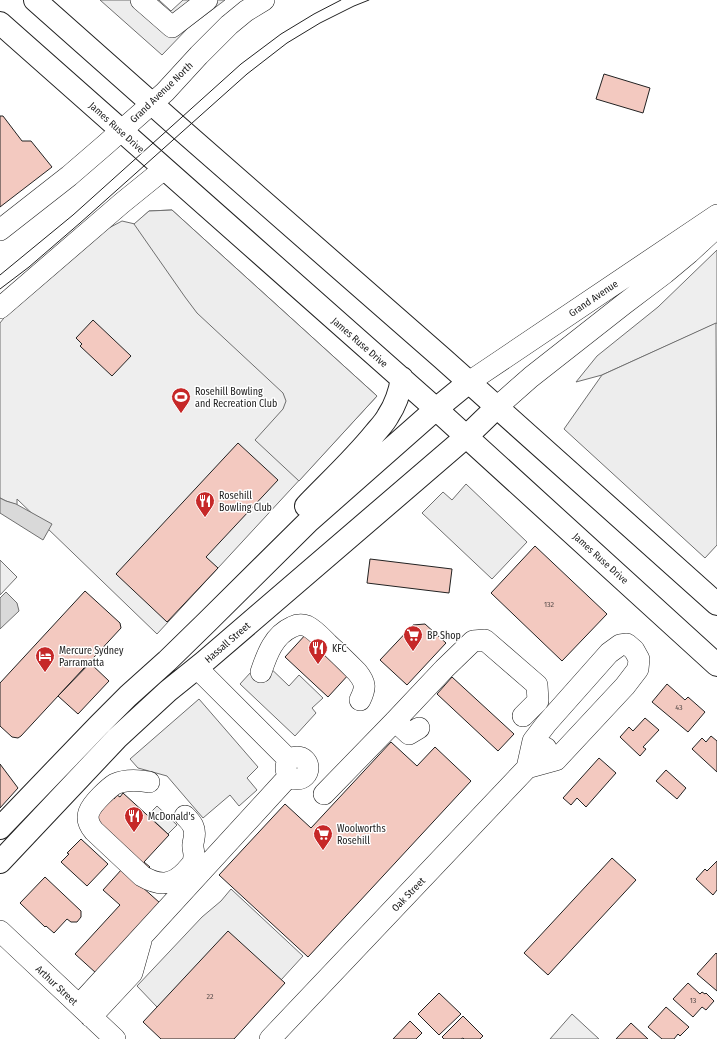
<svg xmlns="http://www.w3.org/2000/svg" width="717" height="1039" viewBox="0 0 717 1039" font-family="'Fira Sans Condensed',sans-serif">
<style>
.green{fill:#eee;stroke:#6f6f6f}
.parking{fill:#ededed;stroke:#6f6f6f}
.water{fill:#d9d9d9;stroke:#6f6f6f}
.building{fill:#f3c9c0;stroke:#222}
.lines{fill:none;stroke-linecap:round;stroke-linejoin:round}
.minor-casing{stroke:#222;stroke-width:22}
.major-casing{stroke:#222;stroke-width:24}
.minor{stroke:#fff;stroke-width:21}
.major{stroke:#fff;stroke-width:22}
.tram{stroke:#222;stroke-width:1}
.labels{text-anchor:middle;stroke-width:3;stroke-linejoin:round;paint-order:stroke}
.number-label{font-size:8px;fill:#564c4a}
.street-label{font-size:10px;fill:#222;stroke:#fff}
.poi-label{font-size:10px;fill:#222;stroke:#fff;text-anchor:start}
</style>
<rect width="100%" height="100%" fill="#fff"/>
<path class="green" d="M172 210 377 396 157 634 17 499V505L6 501 0 498V323L11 309 107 229 122 221 135 224 149 211Z
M717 250V323L602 375 576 382 597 356 658 307Z
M0 560 17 577 0 595Z
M157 806 177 825 168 834 148 815Z
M572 1014 599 1039H550Z"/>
<path class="parking" d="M100 0H159L171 11 183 0H225L188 28 162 55Z
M172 210 377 396 299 481 255 440 283 409 286 401 283 393 197 313 185 297 134 224 149 211Z
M716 323 717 545 705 558 564 429 602 375Z
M466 484 527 542 492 579 422 513 443 492 452 500Z
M262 660 289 686 299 675 323 698 312 708 316 713 295 736 240 684Z
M199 699 258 767 247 778 257 790 239 806 230 795 203 818 167 776 138 768 130 759Z
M231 889 303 956 281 980 157 1007 137 986 202 917 221 901Z"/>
<path class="water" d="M0 498 6 501 16 504 52 524 43 540 0 513Z
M6 592 17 603 19 611 0 629V598Z"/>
<path class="building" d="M604 74 650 88 643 113 596 99Z
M0 116H3L22 141H31L52 167 0 207Z
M93 320 131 356 112 376 80 346 82 344 76 338Z
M238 443 278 480 206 557 218 568 167 622 116 574Z
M535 546 607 614 562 661 491 593Z
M370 559 452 569 449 593 367 583Z
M85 591 120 623 121 628 21 736 18 738 12 737 0 726V683Z
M425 624 446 643 407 685 380 660 413 625Z
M307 633 350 673 328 697 285 657Z
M90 663 109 681 78 714 58 696Z
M452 677 514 734 498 751 437 694Z
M667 684 685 700 688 697 705 712 688 732 652 702Z
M645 718 659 730 643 747 646 749 640 756 620 737 629 727 633 731Z
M711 736 717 741V772L692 749 702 738 706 742Z
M391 742 417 766 435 747 471 781 308 957 219 875 285 804 311 828Z
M599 758 616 773 586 807 577 798 571 805 563 798Z
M0 764 18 788 0 808Z
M666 770 686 788 677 799 656 781Z
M123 793 169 835 144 862 150 867 144 873 93 814 110 795 114 799 117 795 120 797Z
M81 839 108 864 87 886 61 862 69 854 67 853Z
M612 858 636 880 548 975 524 953Z
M717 861V890L713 895 696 879 705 869 707 871Z
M122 869 160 903 96 973 75 954 120 905 103 890Z
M45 877 81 911V917L77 922H71L67 919 54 933 46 926 45 927 20 903Z
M228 931 285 983 234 1039H161L143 1022Z
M716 953 717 954V991L697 974Z
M688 983 700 994 702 992 705 994 706 993 714 1001 706 1010 702 1007 693 1017 673 999Z
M439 993 461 1014 439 1035 418 1014Z
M666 1007 689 1027 680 1036 678 1034 674 1039H662L648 1027Z
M463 1016 483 1036 480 1039H464L463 1038 461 1039H444L442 1037Z
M410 1021 422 1033 416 1039H393Z
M631 1023 648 1039H616Z"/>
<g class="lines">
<defs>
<path id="minor" d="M141 0 172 27 207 0
M0 230 69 176 105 145 165 92 199 55 229 25 246 11 264 0
M0 308 122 203 164 169
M469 382 717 215
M497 407 531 377 624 304 665 273 689 253 716 228
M627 644 634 650 639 659 638 669 625 686 556 760 527 768 533 741 546 724 609 653 620 645Z
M197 668 289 760
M261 672C267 654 274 635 292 627 296 625 302 624 307 626 315 630 322 638 328 644 338 653 348 663 357 672 366 683 366 688 360 700
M395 721 409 734 419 728
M286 768a11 11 0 1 1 22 0a11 11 0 1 1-22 0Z
M149 782C138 780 126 779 115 784 110 787 105 792 101 796 90 807 82 817 94 831L142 876C159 886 172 886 186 871 188 868 192 865 193 862 196 853 192 850 193 844 193 842 194 840 194 838 196 828 192 823 185 816
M324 794 395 721 444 669 473 641 485 640 537 685 538 701 523 716
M0 931 115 1039
M79 1005 289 776
M91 1017 132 973 141 941
M270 1039 546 748"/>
<path id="major" d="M35 0 177 126 442 358 717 604
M0 23 436 409 717 665
M306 506C329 482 354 459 375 433 380 427 385 422 388 416 396 404 400 391 402 378
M0 828 99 725 128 696 167 661 207 622 309 521 436 409 469 382
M0 862 117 738 168 691 204 662 467 436 497 407"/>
</defs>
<use href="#minor" class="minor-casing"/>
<use href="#major" class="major-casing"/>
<use href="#minor" class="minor"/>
<use href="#major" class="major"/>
<path class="tram" d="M0 275 73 215 241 64 281 34 314 14 341 0
M0 289 29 267 80 223 247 74 287 43 320 23 354 6 369 0"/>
</g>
<defs>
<symbol id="stadium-pin" viewBox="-11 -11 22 30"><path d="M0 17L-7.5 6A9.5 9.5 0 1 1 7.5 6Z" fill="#c62828" stroke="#fff"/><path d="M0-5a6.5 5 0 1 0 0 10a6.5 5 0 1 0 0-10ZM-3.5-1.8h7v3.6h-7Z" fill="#fff"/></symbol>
<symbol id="restaurant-pin" viewBox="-11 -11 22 30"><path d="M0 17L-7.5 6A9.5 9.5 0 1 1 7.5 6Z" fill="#c62828" stroke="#fff"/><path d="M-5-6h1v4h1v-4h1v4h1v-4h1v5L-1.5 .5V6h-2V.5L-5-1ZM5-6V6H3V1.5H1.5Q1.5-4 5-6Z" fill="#fff"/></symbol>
<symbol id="supermarket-pin" viewBox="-11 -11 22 30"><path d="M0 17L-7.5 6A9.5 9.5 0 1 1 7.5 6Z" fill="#c62828" stroke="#fff"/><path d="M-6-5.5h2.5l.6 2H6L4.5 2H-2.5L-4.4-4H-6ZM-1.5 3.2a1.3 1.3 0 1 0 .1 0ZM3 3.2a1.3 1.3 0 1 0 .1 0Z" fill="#fff"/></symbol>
<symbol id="hotel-pin" viewBox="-11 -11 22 30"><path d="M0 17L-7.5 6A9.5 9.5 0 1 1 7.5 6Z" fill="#c62828" stroke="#fff"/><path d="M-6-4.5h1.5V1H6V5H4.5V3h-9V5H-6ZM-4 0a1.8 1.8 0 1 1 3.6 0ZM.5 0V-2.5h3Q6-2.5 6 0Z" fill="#fff"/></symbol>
</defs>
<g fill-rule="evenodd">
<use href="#stadium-pin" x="170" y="386" width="22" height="30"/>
<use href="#restaurant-pin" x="194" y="490" width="22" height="30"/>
<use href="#supermarket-pin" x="402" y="624" width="22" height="30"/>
<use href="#restaurant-pin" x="307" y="637" width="22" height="30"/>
<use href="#hotel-pin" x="34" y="645" width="22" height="30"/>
<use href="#restaurant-pin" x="123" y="805" width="22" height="30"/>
<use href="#supermarket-pin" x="312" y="823" width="22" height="30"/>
</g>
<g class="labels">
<g class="number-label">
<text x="549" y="607">132</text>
<text x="679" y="710">43</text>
<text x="210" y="999">22</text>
<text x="693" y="1003">13</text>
</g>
<g class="street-label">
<text transform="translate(161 92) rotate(-44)" y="4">Grand Avenue North</text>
<text transform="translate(117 127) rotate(42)" y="4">James Ruse Drive</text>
<text transform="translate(593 298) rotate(-34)" y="4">Grand Avenue</text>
<text transform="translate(360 342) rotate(41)" y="4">James Ruse Drive</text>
<text transform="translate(601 558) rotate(42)" y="4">James Ruse Drive</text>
<text transform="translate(227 642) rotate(-41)" y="4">Hassall Street</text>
<text transform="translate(408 894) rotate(-46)" y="4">Oak Street</text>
<text transform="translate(57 985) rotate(43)" y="4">Arthur Street</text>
</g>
<g class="poi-label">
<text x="195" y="395">Rosehill Bowling<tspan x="195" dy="12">and Recreation Club</tspan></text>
<text x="219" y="499">Rosehill<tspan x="219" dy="12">Bowling Club</tspan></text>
<text x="427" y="639">BP Shop</text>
<text x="332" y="652">KFC</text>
<text x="59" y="654">Mercure Sydney<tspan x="59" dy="12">Parramatta</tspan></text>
<text x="148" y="820">McDonald's</text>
<text x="337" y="832">Woolworths<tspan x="337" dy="12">Rosehill</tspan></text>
</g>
</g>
</svg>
